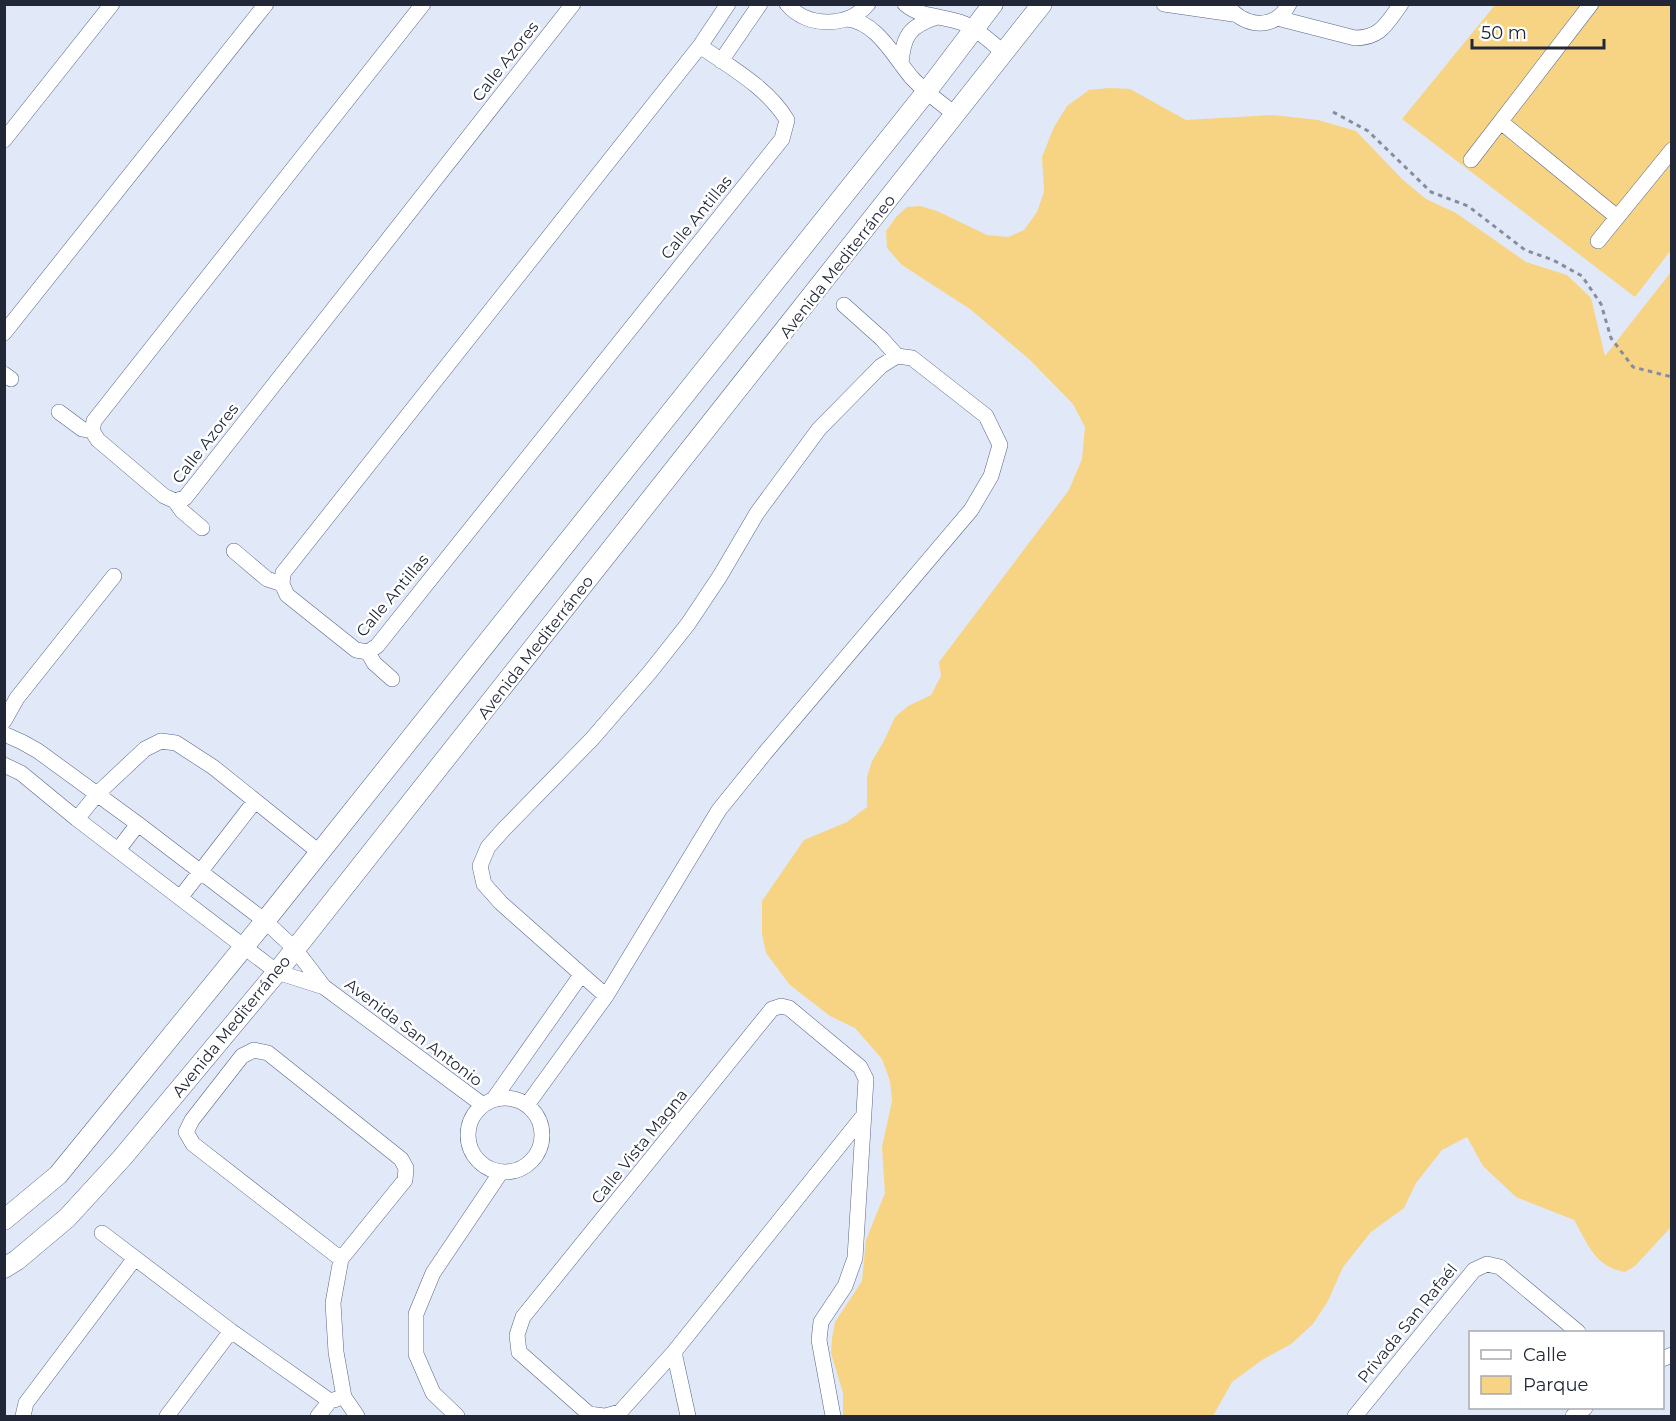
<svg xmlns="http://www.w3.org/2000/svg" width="1676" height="1421" viewBox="0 0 1676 1421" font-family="Montserrat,sans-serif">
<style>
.green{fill:#f6d484}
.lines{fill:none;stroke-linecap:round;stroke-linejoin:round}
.minor-casing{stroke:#576588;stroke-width:16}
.tertiary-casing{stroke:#576588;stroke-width:21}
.path{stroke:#868d9c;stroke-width:3;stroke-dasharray:4.5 4.5;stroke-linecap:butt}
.minor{stroke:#fff;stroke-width:15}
.tertiary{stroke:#fff;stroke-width:20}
.labels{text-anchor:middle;stroke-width:5;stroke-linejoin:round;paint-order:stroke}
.street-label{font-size:16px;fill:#212736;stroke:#fff}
</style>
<rect width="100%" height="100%" fill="#e1e8f8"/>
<path class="green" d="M1495 5H1671V250L1635 297 1402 119Z
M1109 88 1130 89 1186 120 1273 115 1318 120 1356 131 1402 179 1426 199 1456 213 1526 262 1567 275 1591 298 1605 356 1671 272V1227L1635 1266 1625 1272C1595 1267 1588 1244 1574 1220L1516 1197 1483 1166 1467 1137 1442 1150 1416 1183 1404 1208 1371 1232 1343 1267 1328 1301 1313 1324 1291 1344 1262 1360 1232 1382 1213 1416H843V1393L831 1353 832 1338 835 1322 862 1281 866 1240 885 1193 882 1147 892 1101 890 1081 882 1059 855 1028 830 1016 790 985 766 953 762 934V901L804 840 847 822 867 807V777L872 761 884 741 895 717 908 706 931 695 941 676 939 662 1069 490 1082 459 1085 427 1073 404 1030 360 970 309 902 265 887 248 886 231 897 216 907 207 920 206 937 211 987 235 1008 237 1024 230 1037 212 1044 192 1042 157 1054 127 1067 106 1089 90Z"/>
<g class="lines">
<defs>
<path id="minor" d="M423 4 94 421 92 431 98 440 164 496 175 501 185 498 573 4
M787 4C807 28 848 28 868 4
M905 4C922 19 945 15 965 24 979 30 992 43 1004 53
M1164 4 1233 14
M1226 4C1243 27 1274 32 1289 4
M1277 18 1355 38C1381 38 1387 23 1401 4
M847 19C877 22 894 57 912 78 925 92 941 103 956 115
M700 46C730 67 768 88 787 120L782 139 377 646 368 652 356 650 287 595 282 584 283 573 700 46 728 4
M721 61 760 4
M901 64C903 35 910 26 937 17
M1501 122 1617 217
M4 140 112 4
M1471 160 1591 4
M1598 241 1672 150
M844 305 882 339 897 356
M4 333 266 4
M4 374 11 379
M59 412 82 429 92 431
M175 501 182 511 202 528
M234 551 267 579 282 584
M368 652 374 663 392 679
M4 721 17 698 114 576
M4 734 22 742 38 751 138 824 265 921 295 949 324 987 483 1105
M4 765 21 773 77 819 277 972 324 987
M77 819 97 794 145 749 161 741 176 743 213 767 319 852
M118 850 138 824
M180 898 255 801
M468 1135a37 37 0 1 1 74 0a37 37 0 1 1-74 0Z
M493 1100 581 975
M527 1105 606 996 719 810 765 753 971 510 991 476 1000 445 986 416 912 358 897 356 881 366 819 429 757 513 720 576 688 624 650 672 592 739 504 829 488 847 480 866 484 884 501 903 606 996
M102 1233 231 1331 330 1401
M341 1259 193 1144 186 1132 192 1120 242 1056 254 1050 268 1053 401 1159 406 1168 405 1180 341 1259 333 1303 336 1352 344 1397 357 1416
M674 1352 688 1416
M1662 1359 1672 1355
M23 1416 26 1403 135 1258
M167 1416 231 1331
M318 1416 330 1401 337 1399
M457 1416 433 1393 416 1354V1314L433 1273 501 1172
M604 1416 589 1414 519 1352 517 1335 523 1317 772 1009 781 1006 789 1008 860 1067 866 1079 855 1258 845 1286 821 1322 819 1340 833 1416
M605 1416 620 1412 674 1352 864 1115
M1355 1416 1474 1270 1487 1264 1500 1267 1578 1332
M1573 1416 1585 1408"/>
<path id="tertiary" d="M4 1220 58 1175 265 921 927 91 993 4
M4 1268 17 1260 67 1218 122 1158 277 972 1042 4"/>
</defs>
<use href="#minor" class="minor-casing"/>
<use href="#tertiary" class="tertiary-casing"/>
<path class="path" d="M1333 112 1368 131 1431 192 1468 206 1525 250 1553 260 1582 276 1601 304 1611 338 1633 367 1672 377"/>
<use href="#minor" class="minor"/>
<use href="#tertiary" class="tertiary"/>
</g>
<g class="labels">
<g class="street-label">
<text transform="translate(505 61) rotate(-52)" y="6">Calle Azores</text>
<text transform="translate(696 217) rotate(-51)" y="6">Calle Antillas</text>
<text transform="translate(837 266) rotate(-52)" y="6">Avenida Mediterráneo</text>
<text transform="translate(205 443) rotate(-52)" y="6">Calle Azores</text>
<text transform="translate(392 595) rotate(-50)" y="6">Calle Antillas</text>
<text transform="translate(535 647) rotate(-52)" y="6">Avenida Mediterráneo</text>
<text transform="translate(231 1026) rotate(-51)" y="6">Avenida Mediterráneo</text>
<text transform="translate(414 1032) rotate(37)" y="6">Avenida San Antonio</text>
<text transform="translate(639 1146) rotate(-51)" y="6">Calle Vista Magna</text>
<text transform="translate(1407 1323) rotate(-51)" y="6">Privada San Rafaél</text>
</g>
</g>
<rect width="1676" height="1421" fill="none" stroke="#212736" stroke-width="12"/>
<rect x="1469" y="1331" width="195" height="78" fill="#ffffff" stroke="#a6a9af" stroke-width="1.5"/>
<rect x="1481" y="1350" width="30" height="9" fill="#ffffff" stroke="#a6a9af" stroke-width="1.5"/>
<text x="1523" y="1361" font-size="18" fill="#212736">Calle</text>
<rect x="1481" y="1376" width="30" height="18" fill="#f6d484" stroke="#a6a9af" stroke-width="1.5"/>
<text x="1523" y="1391" font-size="18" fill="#212736">Parque</text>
<path d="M1472 39v9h132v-9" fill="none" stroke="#212736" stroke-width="3"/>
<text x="1481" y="39" font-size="18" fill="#212736" stroke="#ffffff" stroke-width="4.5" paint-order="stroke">50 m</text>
</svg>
